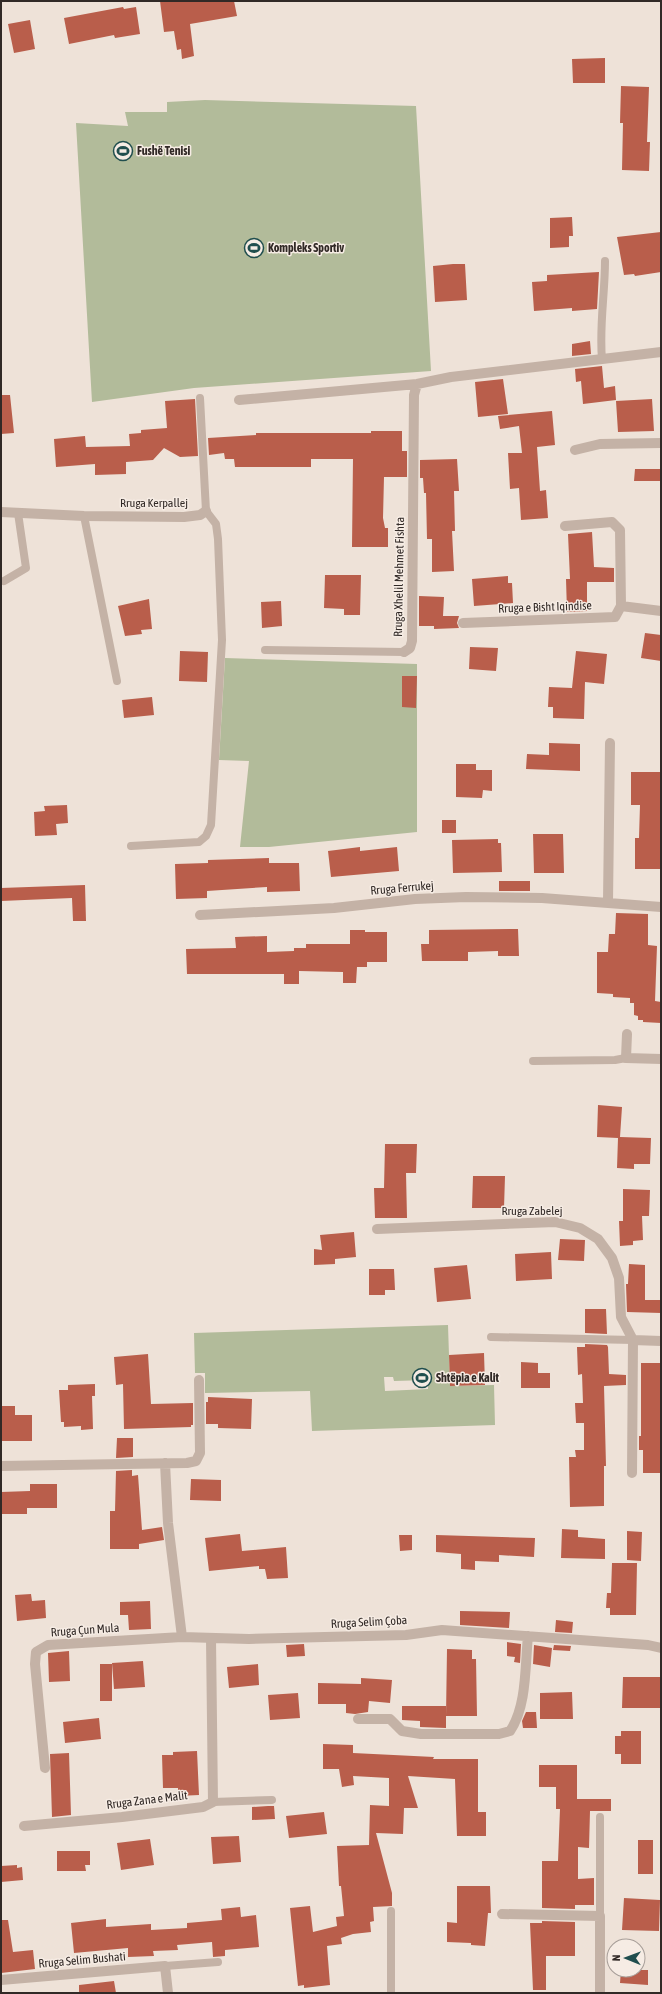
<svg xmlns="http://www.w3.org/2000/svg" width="662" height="1994" viewBox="0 0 662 1994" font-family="'Asap Condensed',sans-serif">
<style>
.green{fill:#b2bb9a;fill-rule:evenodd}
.building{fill:#b95e4b}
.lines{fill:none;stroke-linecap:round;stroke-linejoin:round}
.service{stroke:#c4b2a6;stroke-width:8}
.minor{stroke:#c4b2a6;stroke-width:10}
.labels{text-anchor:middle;stroke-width:3;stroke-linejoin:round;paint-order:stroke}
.poi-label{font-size:12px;font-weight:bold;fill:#312926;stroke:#f6ece4;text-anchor:start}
.street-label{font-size:12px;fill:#312926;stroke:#f6ece4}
</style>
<rect width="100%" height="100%" fill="#eee2d8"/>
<path class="green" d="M205 100 416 106 431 371 194 388 92 402 76 123 128 126 125 112H167V102Z
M225 658 417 664V832L269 847H240L249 761 219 760Z
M448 1325 450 1386 494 1385 495 1425 312 1431 310 1391 205 1393V1373H195L194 1333ZM384 1377H393L394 1381 428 1380V1389L385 1391Z"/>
<path class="building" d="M160 1H234L237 16 190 24 194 56 182 59 181 49 177 50 174 31 164 32Z
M123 7 124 9 136 7 140 34 115 38 114 35 69 44 64 18Z
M30 20 35 49 14 53 8 24Z
M605 58V83H573L572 59Z
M621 86 649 87 647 142H650L649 171 622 170 623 123H620Z
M572 217 573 236H569V247L550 248V218Z
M661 232V272L635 276 634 274 624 275 617 237Z
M453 264H465L467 300 435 302 433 266Z
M599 272 597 309 572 311V308L534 311 532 282 547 281V275Z
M590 341 591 354 572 356V344Z
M602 366 604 388 615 386 616 400 583 404 581 381 576 382 575 369Z
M503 379 508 414 478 417 475 382Z
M1 395H10L14 433 1 434Z
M195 399 198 456 180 457 164 448 153 460 126 462V474L95 475V464L56 467 54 439 85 436 86 447 130 446 129 434 141 433V430L167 428 165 401Z
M652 399 654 431 618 432 616 401Z
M552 411 555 445 537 447 540 491 546 490 548 518 521 520 519 488 510 489 508 453H522L519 426 500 429 498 416Z
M371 431H402V451H407V477H384L383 518 385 528H388V547H352L353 459H311V467H235L234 459H225L224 453 209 455 208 438 256 435V433H371Z
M457 459 459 491H454L455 531H452L454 571 432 572V539H427L426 493H424L423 478H420V460Z
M635 469H661V481H634Z
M592 532 594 567 614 568V582H587V611L567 612 566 579H570L568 534Z
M325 575H361L360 615H344V609L324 608Z
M508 576V583H512L513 603 474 606 472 579Z
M419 596 444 597 443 616H459L457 623 459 628 434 629V626H419Z
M149 599 152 629 141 630 142 634 125 636 118 606Z
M281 601 282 626 262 628 261 602Z
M645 633 661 635V661L641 658Z
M470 647 498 648 496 671 469 669Z
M180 651 208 652 207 682 179 681Z
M576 651 607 654 604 684 585 682 584 719 553 718V707H548L549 687 572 688Z
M402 676H417L416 708 402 707Z
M152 697 154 715 124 718 122 700Z
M549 743 580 744V771L526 769 527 754 549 755Z
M456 764H476V770H492V791L483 790 482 798 456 797Z
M631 772H661V869H635V838H639L640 805H631Z
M67 805 68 823 56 824 57 835 35 836 34 812 45 811 44 806Z
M442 820H456V833H442Z
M533 834H563L564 873H534Z
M498 839V843H501L502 872 453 873 452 840Z
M360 847V851L397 847 399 871 331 877 328 851Z
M269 858V863H299L300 891 267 892V887L207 891V898L176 899 175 864 208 863V860Z
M499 881H530V891H499Z
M85 885 86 921H73L72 898 1 901V888Z
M616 913 648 914V945L657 946 655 1001 661 1002V1023L643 1022V1020H638V1016L634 1015V1003H630V998L613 997V994L597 993V952H608L609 934H615Z
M518 929 519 956H498V951L468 952V961H422L421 944H429V930Z
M350 930H365V932H387V962H367V967H357L356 983H343V972L299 971V984H284V974H187L186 949 236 948 235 937 267 936V952L294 951V948H306V944H350Z
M598 1105 622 1107 620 1137 651 1138 650 1164H634V1169L617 1168 618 1138 597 1137Z
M385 1144H417L416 1173H406L407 1218H375L374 1188H384Z
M473 1176H505L504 1208H472Z
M623 1189 650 1190 649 1216H642L643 1240 633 1241V1245L620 1246 619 1221H623Z
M354 1232 356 1257 335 1259V1264L314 1265V1249L322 1250 320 1235Z
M560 1239 585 1240 584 1261 558 1260Z
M551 1252 552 1279 516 1281 515 1254Z
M629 1264 645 1265V1300H661V1313L627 1312 626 1284H628Z
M467 1265 471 1299 437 1302 434 1268Z
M369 1269H394L395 1290H385V1295H369Z
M585 1309H606L607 1334 585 1333Z
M585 1344 607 1345 608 1347 609 1374 626 1375V1385L604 1386 606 1466H604V1506L570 1507 569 1457H576L575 1450H584V1423H576L575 1403H583L582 1374 578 1375 577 1347H585Z
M484 1353 485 1385 450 1386 449 1355Z
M148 1354 151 1404 193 1403V1425H191V1427L124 1429 123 1384 116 1385 114 1357Z
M521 1362 538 1363V1373H550V1388H521Z
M641 1363H661V1473H643V1450H639V1436H641Z
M95 1384V1396H92L93 1429 81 1430V1426L64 1427V1422H61L59 1390H68V1385Z
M208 1397 252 1399 251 1429 218 1428V1424H206V1402H208Z
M2 1406H15V1415H32V1441H1Z
M117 1438H133V1457L116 1458Z
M132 1470V1476L138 1475 142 1530 162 1527 164 1540 139 1544V1549H110V1511H115L116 1471Z
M191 1479 221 1480V1501L190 1500Z
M30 1484H57V1508H27V1514H1V1492L30 1491Z
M562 1529 578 1530V1537L605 1539V1559L561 1558Z
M627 1531 642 1532 641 1561 627 1560Z
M240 1534 242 1551 286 1547 288 1578 267 1579 265 1569H259V1566L209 1571 205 1538Z
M399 1535H412V1550L400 1551Z
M436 1535 535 1538 534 1557 499 1555V1562L475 1561V1570L461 1569V1554L436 1552Z
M612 1563H637L636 1615H610V1608H606L607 1593H611Z
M31 1594 32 1601 45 1600 46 1618 17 1621 15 1595Z
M150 1601 151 1629 129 1630 128 1615H120V1602Z
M460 1611 510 1612 509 1628 460 1625Z
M556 1620 573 1622 572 1633 555 1632Z
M507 1642 521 1644 520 1663 514 1662 515 1657 507 1656Z
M304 1644 305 1656 287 1657 286 1645Z
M534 1645 552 1648 550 1667 533 1664Z
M554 1645 571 1646 570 1651 553 1650Z
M447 1649 472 1650V1659H476L477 1716H446Z
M69 1651 70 1681 49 1682 48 1653Z
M143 1661 145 1687 114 1689 112 1663Z
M100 1664H112V1701H100Z
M258 1664 259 1685 229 1688 227 1667Z
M623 1677H661V1708H622Z
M361 1678 392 1680 390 1703 369 1701 368 1712 355 1714 346 1713V1704H318V1683L361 1684Z
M572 1692 573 1719H540V1693Z
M298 1693 300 1718 270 1720 268 1695Z
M402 1706H446V1728L420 1727V1721L402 1720Z
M526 1712H536L537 1728H523L522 1721Z
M99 1718 101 1739 65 1743 63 1722Z
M621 1731H641V1764H621V1754H615V1736H621Z
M323 1744 353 1745V1753L434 1757 433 1759H478V1812H486V1836H457L455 1779 408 1776 418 1808H404L403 1834 376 1833 392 1893V1906L373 1907 374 1921 370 1922 371 1932 353 1934 341 1938 342 1944 327 1946 330 1985 304 1988V1985L298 1986 290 1908 310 1906 313 1932 337 1926 336 1917 344 1916 341 1886H339L337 1846 369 1845 370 1805 389 1806V1778L353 1776 354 1785 342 1787 339 1769H323Z
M197 1751 199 1795 178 1796V1788H163L162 1755H173V1752Z
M69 1753 71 1815 52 1817 50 1754Z
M539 1765H577V1799H611V1811H590L589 1848 578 1847V1879L594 1878V1905H575V1909L542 1908V1861H558L560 1809H556V1787H539Z
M268 1806H274L275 1819 252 1820V1807Z
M324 1812 327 1834 289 1838 286 1816Z
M239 1836 241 1862 213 1864 211 1837Z
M150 1839 154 1865 121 1870 117 1843Z
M638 1840H653V1874H638Z
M57 1851H90V1865H85L86 1871H57Z
M17 1865V1868L22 1867 23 1880 1 1882V1866Z
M457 1886H490L491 1913H488L485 1946 471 1945V1943L447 1942V1922L457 1923Z
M624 1898 660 1900 659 1931 622 1930Z
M240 1907 241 1917 256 1915 259 1947 225 1950V1956L213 1957 212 1942 177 1945 178 1950 153 1951 154 1956 128 1957V1948L74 1953 71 1923 106 1919V1927L151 1924V1930L187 1928V1923L222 1920 221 1909Z
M1 1920H8L13 1952 33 1950 35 1969 1 1973Z
M542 1921 575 1922V1956H546V1990H533L530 1923H542Z
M621 1970H648V1985L620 1983Z
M114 1981 116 1993H79V1985Z"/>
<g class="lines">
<path class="service" d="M602 359C599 326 605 294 605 261
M84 516 117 681
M4 581 26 568 18 513
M265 650 404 652
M131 846 199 842 206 836 211 825 222 640 218 539 216 524 206 511 200 398
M533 1061 615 1060 626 1058
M491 1337 633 1340
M213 1802 272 1800
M600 1817V1916
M391 1911V1993
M165 1966 218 1962"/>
<path class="minor" d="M239 400 417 384 451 377 661 352
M575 450 600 444 661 443
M1 512 84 516 184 517 200 515 206 511
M621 606 661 611
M463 623 615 617 621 606 620 530 612 522 565 526
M404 652 410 648 412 641 414 395 417 384
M608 902 610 743
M200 915 334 908 415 899 466 897 542 898 661 907
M627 1034 626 1058 661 1059
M377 1229 555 1222 580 1228 598 1239 612 1258 619 1278 621 1317 633 1340 632 1473
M633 1340 661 1341
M165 1463 168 1523 182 1637
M1 1466 187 1463 196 1461 200 1453 199 1380
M358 1719H390L402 1731 421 1734H499L510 1731C527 1707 525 1665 528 1636
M45 1768 35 1664 36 1652 48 1645 182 1637 249 1639 406 1635 442 1630 648 1645 661 1648
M24 1826 122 1817 203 1807 213 1802 211 1639
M502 1914 600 1916V1993
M1 1980 165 1966 168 1993"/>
</g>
<defs>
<symbol id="stadium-ring" viewBox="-11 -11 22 22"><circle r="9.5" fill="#f6ece4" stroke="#204e4e" stroke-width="1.5"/><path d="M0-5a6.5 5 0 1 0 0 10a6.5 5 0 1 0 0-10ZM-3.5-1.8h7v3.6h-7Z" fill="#204e4e"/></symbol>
</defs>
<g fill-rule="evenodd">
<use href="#stadium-ring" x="112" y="140" width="22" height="22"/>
<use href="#stadium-ring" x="243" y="237" width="22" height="22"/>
<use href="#stadium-ring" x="411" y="1367" width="22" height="22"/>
</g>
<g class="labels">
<g class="poi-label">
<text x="137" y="155">Fushë Tenisi</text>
<text x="268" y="252">Kompleks Sportiv</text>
<text x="436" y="1382">Shtëpia e Kalit</text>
</g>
<g class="street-label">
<text x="154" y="507">Rruga Kerpallej</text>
<text transform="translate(399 577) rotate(-89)" y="4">Rruga Xhelil Mehmet Fishta</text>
<text transform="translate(545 607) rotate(-2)" y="4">Rruga e Bisht Iqindise</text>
<text transform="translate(402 888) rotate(-5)" y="4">Rruga Ferrukej</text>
<text x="532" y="1215">Rruga Zabelej</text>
<text transform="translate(369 1622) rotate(-3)" y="4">Rruga Selim Çoba</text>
<text transform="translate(85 1630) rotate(-4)" y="4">Rruga Çun Mula</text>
<text transform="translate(147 1800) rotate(-7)" y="4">Rruga Zana e Malit</text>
<text transform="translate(82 1960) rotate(-5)" y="4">Rruga Selim Bushati</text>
</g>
</g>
<rect width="662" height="1994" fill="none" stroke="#312926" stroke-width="4"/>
<g transform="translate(626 1958) rotate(271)"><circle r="19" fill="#f6ece4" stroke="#a79e98"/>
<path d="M0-3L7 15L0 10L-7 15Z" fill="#204e4e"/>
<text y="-6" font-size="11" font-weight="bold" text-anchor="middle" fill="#312926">N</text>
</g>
</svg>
